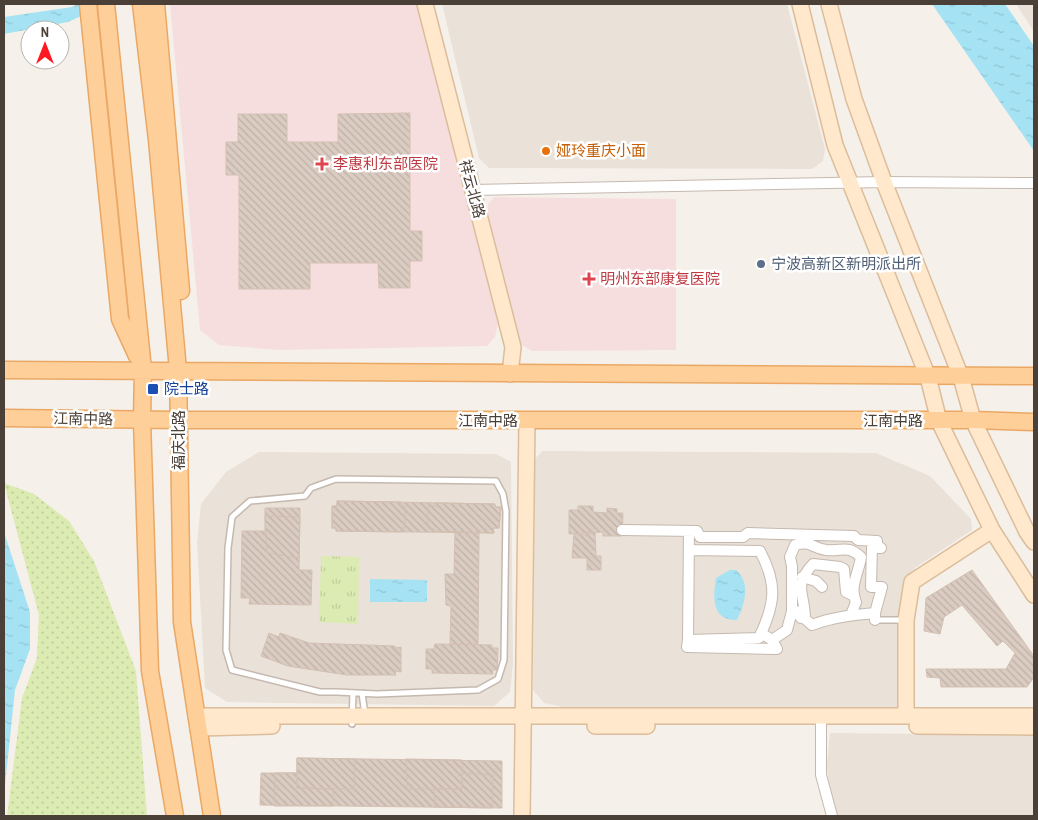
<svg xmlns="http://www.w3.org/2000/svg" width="1038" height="820" viewBox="0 0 1038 820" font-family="'Archivo Narrow','Noto Sans SC',sans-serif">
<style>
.residential{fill:#eae1d8}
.medical{fill:#f6dedf}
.grass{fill:url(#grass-tufts)}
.park{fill:url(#park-dots)}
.water{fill:url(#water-ripples)}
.building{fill:url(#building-back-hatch);stroke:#d3c0b2}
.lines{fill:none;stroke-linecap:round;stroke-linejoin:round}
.lane-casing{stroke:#c5b9af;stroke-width:8}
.street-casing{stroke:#c5b9af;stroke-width:12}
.secondary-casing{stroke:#dbbd9b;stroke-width:18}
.primary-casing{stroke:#eaa864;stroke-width:19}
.lane{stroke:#fff;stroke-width:5}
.street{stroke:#fff;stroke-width:10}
.secondary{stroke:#ffe8cb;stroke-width:15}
.primary{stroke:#ffcf9a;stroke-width:16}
.food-dot{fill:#e8710a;stroke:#fff;stroke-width:2}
.health-dot{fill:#e0444e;stroke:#fff;stroke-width:2}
.service-dot{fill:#5c6f8a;stroke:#fff;stroke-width:2}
.transit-dot{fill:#1a4fb4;stroke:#fff;stroke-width:2}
.labels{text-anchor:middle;stroke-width:5;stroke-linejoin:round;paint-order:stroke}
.food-label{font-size:15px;fill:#c56008;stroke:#fff;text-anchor:start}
.health-label{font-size:15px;fill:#be3a42;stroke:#fff;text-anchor:start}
.street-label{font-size:15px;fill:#4b4038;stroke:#fff}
.service-label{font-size:15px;fill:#4e5e75;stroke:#fff;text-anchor:start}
.transit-label{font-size:15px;fill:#164399;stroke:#fff;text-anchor:start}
</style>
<defs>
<pattern id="grass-tufts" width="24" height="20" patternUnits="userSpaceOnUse" patternTransform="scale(1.25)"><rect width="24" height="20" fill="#dcebb2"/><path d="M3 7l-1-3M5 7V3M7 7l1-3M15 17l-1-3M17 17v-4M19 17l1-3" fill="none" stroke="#becb9a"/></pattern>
<pattern id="park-dots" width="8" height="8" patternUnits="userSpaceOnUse" patternTransform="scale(1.25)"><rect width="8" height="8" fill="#dcebb2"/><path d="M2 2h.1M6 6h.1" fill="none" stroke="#becb9a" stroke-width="1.8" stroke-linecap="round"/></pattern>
<pattern id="water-ripples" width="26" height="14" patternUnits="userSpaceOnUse" patternTransform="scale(1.25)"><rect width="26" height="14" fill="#a5e3f4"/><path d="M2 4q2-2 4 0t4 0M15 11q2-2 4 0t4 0" fill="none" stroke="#90c4d2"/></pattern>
<pattern id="building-back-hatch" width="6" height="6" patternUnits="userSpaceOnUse" patternTransform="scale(1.25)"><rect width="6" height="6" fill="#dbccc2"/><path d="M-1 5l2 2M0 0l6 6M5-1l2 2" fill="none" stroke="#bdb0a7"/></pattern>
</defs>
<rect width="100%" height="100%" fill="#f6f0ea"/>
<path class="residential" d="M442 4H787L825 149 823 161 812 169 489 168 479 158Z
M1016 4H1034V32Z
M542 451 876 453 930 476 971 519 972 530 916 567 902 586 901 709 568 708 544 703 533 690 535 459Z
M259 452 496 454 511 462 513 664 510 692 494 706 227 702 205 688 197 543 201 504 226 472Z
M830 733 1034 735V816H835L829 789 827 765Z"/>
<path class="medical" d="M170 4H419L498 324 495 337 487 346 279 350 219 345 200 330Z
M494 197 676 199V350L532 351 519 343 487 216 488 204Z"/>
<path class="grass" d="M321 556 359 557 358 624 319 622Z"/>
<path class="park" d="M4 483 34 494 69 521 94 561 136 671 147 816H7L22 698 37 658 39 615Z"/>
<path class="water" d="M78 4H107L68 22 4 34V17L72 7Z
M932 4H1005L1034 46V151Z
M4 532 30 612V649L15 690 4 795Z
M730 570H736C751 583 745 604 737 620 711 621 713 596 716 578Z
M370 579 427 580V602H370Z"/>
<path class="building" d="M410 113V231H422V261H410V288H379L378 263H310V289H239V175H226V142H238V114H287V142H338V114Z
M337 501 401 502V506H405V528H401V532L336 531V528H332V506H337Z
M337 501 495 504V507H501L499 528H493L494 533 336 531V528H332V506H337Z
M436 503 495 504V507H501L499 528H493L494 533 433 531 434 529 428 528V506H437Z
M578 506H593V512L607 513V508L617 509V513H623L622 536H603V532L569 534V510H578Z
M265 508H300L299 570H312L311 605 249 604 250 598H241L242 531H265Z
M265 516 300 517 299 558 267 553Z
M455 532 479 533 478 644H450L451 606 446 605 445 574H454Z
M586 532H595L596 556H601V570H587V558H572L574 534 586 535Z
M972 570 1034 656V677L1027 687H941L940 678 927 677 926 669H1006L1015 653 1003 641 997 646 962 605 944 617 940 634 924 631 926 598Z
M269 633 279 637 280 633 309 643 395 646 396 648 401 647V672L395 671 396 675H347L288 666 261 656Z
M435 644 492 645V648H498L497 670H492L493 674 432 673V669H426V649H434Z
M297 758 502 761V808L260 805 261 773H297Z
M297 758 355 759 354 789 297 788Z
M406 759 462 760V789H407Z
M275 773H297V788L333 789V806H274Z
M462 773 493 775 492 808 435 807 434 789H462Z"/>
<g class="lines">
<defs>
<path id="lane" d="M336 479 496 481 503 494 506 511 504 660 498 679 478 690 377 694 337 692H320L232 670 226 650 228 548 232 517 250 501 305 496 311 488Z
M875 620H903
M362 693 365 715
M352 724 353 693"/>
<path id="street" d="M472 190 884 182 1034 183
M622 530 697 531 700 537H743L748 533 854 536 858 540 877 541 878 548
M689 550 760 551C778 585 775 604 759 638L688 640 689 531
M802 577 816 581 822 587
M854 596 846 592 844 569 840 567 813 564C792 587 805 592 805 619L812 625C833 617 853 615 875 613V620
M875 613 882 587H871L872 547 881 548
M805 618H801L796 611H792V566L790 557 795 545C811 540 812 548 826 550 843 552 846 544 861 557 859 572 849 587 856 602L851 615
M688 640 687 647 777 649 772 640 761 633
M772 640 787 630 792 611
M821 715V775L832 816"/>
<path id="secondary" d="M425 4 513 347 510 374
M800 4 835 145 928 377 939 421 992 530 1034 595
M829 4 854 99 884 182 961 377 973 420 1027 532 1034 542
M906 715V620L912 582 992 530
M196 716H1034
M595 726H647
M917 726 1034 727
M198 728 272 726
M522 816 527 421"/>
<path id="primary" d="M88 4 120 319 137 356
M106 4 143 370 142 420 150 671 175 816
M141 4 157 140 178 370 182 622 212 816
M156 4 181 291
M4 370 1034 376
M4 418 180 420H973L1034 422"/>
</defs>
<use href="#lane" class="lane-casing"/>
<use href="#street" class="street-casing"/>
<use href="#secondary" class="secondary-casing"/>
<use href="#primary" class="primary-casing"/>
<use href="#lane" class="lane"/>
<use href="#street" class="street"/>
<use href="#secondary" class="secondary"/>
<use href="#primary" class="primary"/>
</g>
<circle class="food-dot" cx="546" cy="151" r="5"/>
<g class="health-dot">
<path d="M319.5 156.5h5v5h5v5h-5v5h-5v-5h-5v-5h5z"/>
<path d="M586.5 271.5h5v5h5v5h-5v5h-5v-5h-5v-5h5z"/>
</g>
<circle class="service-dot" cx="761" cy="264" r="5"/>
<rect class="transit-dot" x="147" y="383" width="12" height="12" rx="2.5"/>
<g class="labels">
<g class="food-label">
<text x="556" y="156">娅玲重庆小面</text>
</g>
<g class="health-label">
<text x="333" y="169">李惠利东部医院</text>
<text x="600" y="284">明州东部康复医院</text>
</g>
<g class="street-label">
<text transform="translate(472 189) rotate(75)" y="5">祥云北路</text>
<text transform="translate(83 419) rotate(1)" y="5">江南中路</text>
<text x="488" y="426">江南中路</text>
<text x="893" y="426">江南中路</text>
<text transform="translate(179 440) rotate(-90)" y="5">福庆北路</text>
</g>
<g class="service-label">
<text x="771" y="269">宁波高新区新明派出所</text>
</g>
<g class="transit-label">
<text x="164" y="394">院士路</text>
</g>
</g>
<rect width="1038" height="820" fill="none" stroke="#4b4038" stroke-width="10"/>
<g transform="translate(45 45)"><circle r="24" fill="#ffffff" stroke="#b7b3af"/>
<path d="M0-4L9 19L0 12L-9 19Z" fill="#ff1822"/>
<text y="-8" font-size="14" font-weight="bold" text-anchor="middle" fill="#4b4038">N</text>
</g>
</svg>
